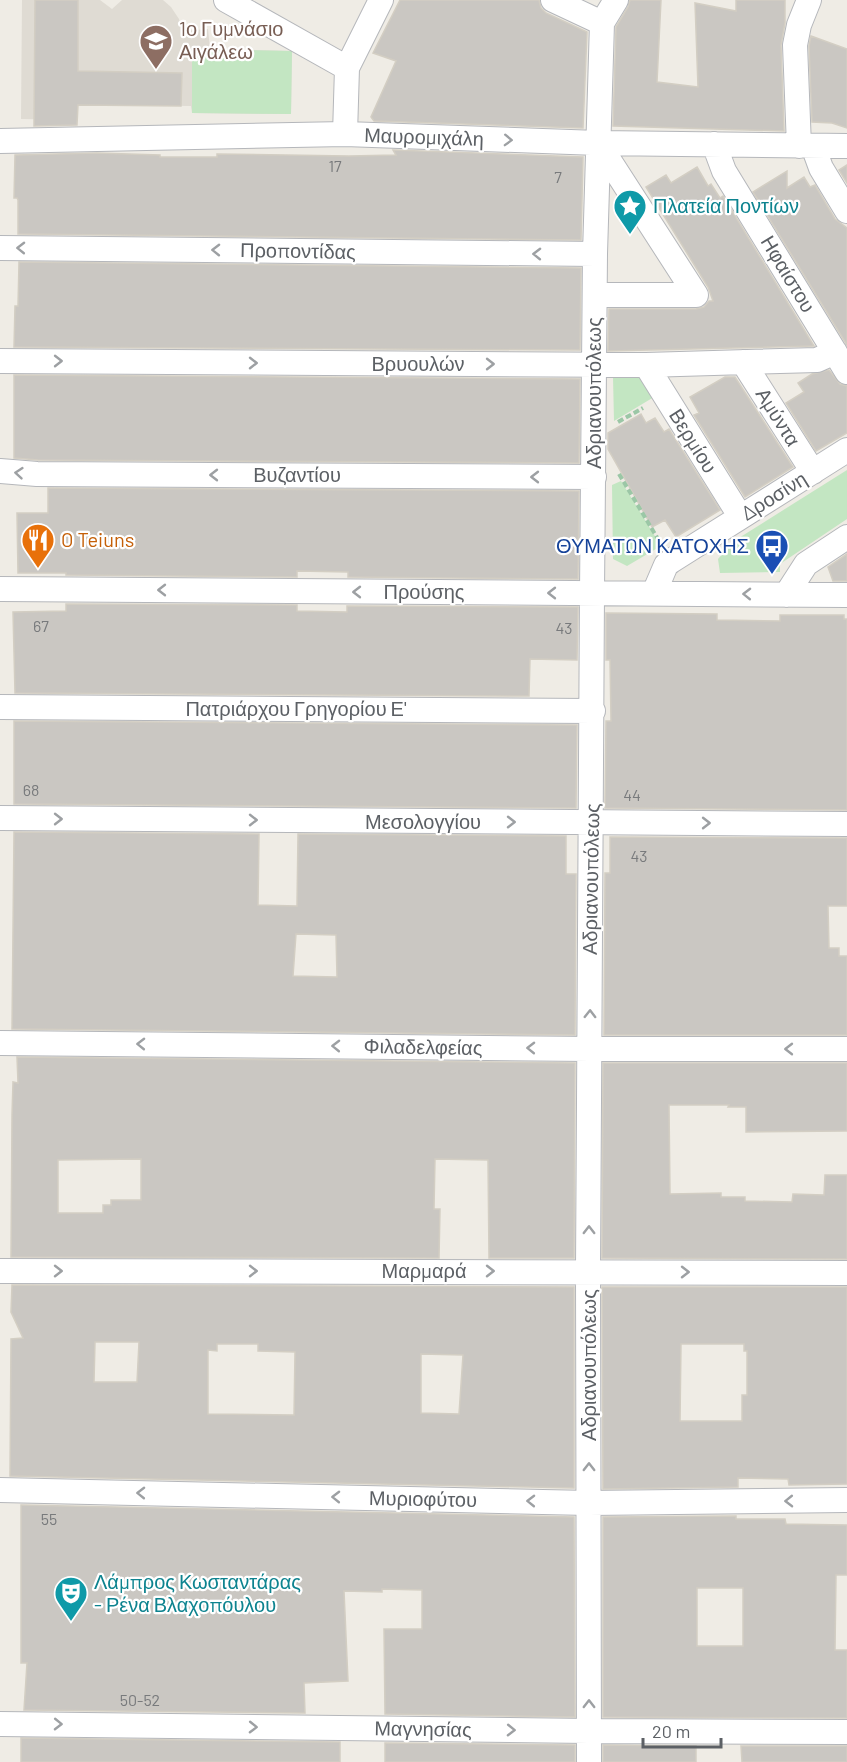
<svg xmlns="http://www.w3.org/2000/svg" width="847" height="1762" viewBox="0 0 847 1762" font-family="Barlow,sans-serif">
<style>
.education{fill:#dfdbd3}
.green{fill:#c3e6c2}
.building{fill:#cac7c2;stroke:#d3cec3;stroke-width:1.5;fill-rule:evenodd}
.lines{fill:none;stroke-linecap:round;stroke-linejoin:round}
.street-casing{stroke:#b5b7bb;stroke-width:26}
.path{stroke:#9bc7a6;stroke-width:4;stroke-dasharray:6 3;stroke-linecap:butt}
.street{stroke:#fff;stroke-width:24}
.oneway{stroke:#9da0a3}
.labels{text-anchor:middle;stroke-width:4.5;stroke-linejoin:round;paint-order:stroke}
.number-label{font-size:16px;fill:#787a7c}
.education-label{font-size:20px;fill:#785e54;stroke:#fff;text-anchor:start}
.street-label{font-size:20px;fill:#5c6065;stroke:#fff}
.culture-label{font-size:20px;fill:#0d838f;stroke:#fff;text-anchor:start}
.food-label{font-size:20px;fill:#c56008;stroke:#fff;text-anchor:start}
.transit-label{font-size:20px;fill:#164399;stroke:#fff;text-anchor:end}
</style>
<rect width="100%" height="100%" fill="#efece5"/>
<path class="education" d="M22 0H100L112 9 122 0H163L171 7 179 19 182 31 208 29 210 49 292 51 291 114 192 113 191 106 105 105 78 90 77 120 21 119Z"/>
<path class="green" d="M192 49 292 51 291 114 192 113Z
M641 374 654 397 614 421 613 377Z
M847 470V519L780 564V572L720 573 718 559 734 541Z
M621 481 661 546 627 566 613 559 612 485Z"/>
<path class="building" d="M35 0H78V71L182 73 181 106 78 105 77 125 34 126Z
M400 0H539L541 8 546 13 587 32 583 128 374 121 371 117 396 61 373 53Z
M630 0H661L657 82 698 87 695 3 736 11V0H785V23L781 45 784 131 613 126 616 27 628 7Z
M811 36 847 49V128L832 123 812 122 809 46Z
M393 150 583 157 581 240 18 234V200L17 198H14L15 155 97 153 160 155V157H217V154L349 156 396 155Z
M847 165V183L839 170Z
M697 167 708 186 711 184 720 198 723 196 814 346 608 351 609 309H696L704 307 709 301H713L708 287 646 187 666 175 671 183Z
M787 171V188L804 177 810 187 815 185 835 219 847 228V345L753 192Z
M19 262 581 268 580 350 14 347 15 306H18Z
M829 370 840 384 847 386V433L816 451 786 403 804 392 798 383 812 374Z
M14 375 580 379 579 463 38 460 14 458Z
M725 377H735L793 467 745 497 694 415 699 413 690 397Z
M641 414 646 423 655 418 664 432 669 429 720 510 676 537 665 520 652 527 608 449V433Z
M48 488 579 491 578 579 348 577V572L297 571V577L66 575V573H18L17 513H48Z
M847 554V581H833L828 567Z
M66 604 297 605V611L347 612V606L578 607 577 660 530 659 529 696 15 693 13 612 66 611Z
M606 613 717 614V620L780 621V615H844V619H847V810L605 808 606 721H611L610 660H606Z
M14 721 577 725 576 808 14 804Z
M14 832 259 834 258 905 297 906 298 834 566 836V874H576L575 1035 12 1029ZM296 934 336 935 337 977 293 976Z
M610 837 847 838V906H828L829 948H839V956H847V1035H604L605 873H610Z
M17 1057 575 1063 574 1258H489L488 1160 435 1159 434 1209H440L439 1258 11 1257 12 1115 13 1082 18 1083ZM141 1159V1200H111V1205H103V1213H58V1160Z
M603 1063H847V1131L746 1132V1107H728L729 1105H669L670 1194 721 1193V1197H745V1201L792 1202 793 1194 824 1195 825 1175H847V1259L602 1258Z
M12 1285 574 1287V1488L10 1476 11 1339 23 1338 11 1312ZM95 1342H139L137 1382H94ZM217 1344H258V1351L295 1352 294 1415 208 1414V1350L217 1351ZM421 1354 463 1355 459 1414 421 1413Z
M602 1287H847V1484L789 1485 788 1479 738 1478V1487L603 1489ZM681 1344H744V1351H747V1395H742V1421H680Z
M21 1505 574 1517 575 1717 385 1714 384 1629H422V1590L382 1589V1592L344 1591 348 1681 304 1683 305 1713 24 1710 27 1663H21Z
M736 1516V1519H785L786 1524 847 1525V1575H836L835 1650H847V1718L603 1717V1517ZM697 1588H743V1646H697Z
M21 1738 340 1742V1762H21Z
M385 1743 575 1745V1762H385Z
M603 1745 696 1746V1762H603Z
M741 1746H847V1762H742Z"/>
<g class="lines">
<defs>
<path id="street" d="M226 0 347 68
M553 0 602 23
M345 134 347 68 381 0
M0 141 345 134 598 143 847 146
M714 144 724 171 847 372
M799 146 795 45 799 25 809 0
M813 146 821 168 847 211
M0 248 595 254
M595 295H696L598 143
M0 361 646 365 817 360 835 352
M743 362 813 472
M646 365 740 516
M0 471 37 474 594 477
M0 589 847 595
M654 593 666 565 671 561 847 450
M786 595 806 564 847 537
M0 707 593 711
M0 818 847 824
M0 1043 590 1049H847
M0 1271 847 1273
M0 1490 589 1503 847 1500
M0 1724 589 1731 847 1732
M589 1762 588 1271 592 593 595 254 602 23 616 0"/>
</defs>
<use href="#street" class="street-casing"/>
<path class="path" d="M618 422 643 408
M619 474 658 539"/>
<use href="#street" class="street"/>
</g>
<defs><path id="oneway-chevron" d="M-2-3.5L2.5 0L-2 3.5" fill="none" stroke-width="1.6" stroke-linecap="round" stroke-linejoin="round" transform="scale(1.5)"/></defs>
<g class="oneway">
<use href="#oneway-chevron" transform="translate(508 140) rotate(2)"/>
<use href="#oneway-chevron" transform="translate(21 248) rotate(-179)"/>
<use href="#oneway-chevron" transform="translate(216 250) rotate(-179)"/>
<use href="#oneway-chevron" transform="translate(537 254) rotate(-179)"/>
<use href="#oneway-chevron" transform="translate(58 361)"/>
<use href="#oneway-chevron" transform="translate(253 363)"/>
<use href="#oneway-chevron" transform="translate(490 364)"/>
<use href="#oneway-chevron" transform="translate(19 473) rotate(-175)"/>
<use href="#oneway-chevron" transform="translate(214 475) rotate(-180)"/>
<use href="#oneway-chevron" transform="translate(535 477) rotate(-180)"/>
<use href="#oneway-chevron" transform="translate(162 590) rotate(-180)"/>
<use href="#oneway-chevron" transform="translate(357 592) rotate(-180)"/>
<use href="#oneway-chevron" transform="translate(552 593) rotate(-180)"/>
<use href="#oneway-chevron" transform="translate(747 594) rotate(-179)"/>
<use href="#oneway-chevron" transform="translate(58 819)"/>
<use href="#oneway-chevron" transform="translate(253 820)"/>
<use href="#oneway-chevron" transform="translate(511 822)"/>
<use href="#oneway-chevron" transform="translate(706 823)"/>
<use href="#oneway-chevron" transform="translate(590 1014) rotate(-89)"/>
<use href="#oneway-chevron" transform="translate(141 1044) rotate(-179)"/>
<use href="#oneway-chevron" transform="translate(336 1046) rotate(-179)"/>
<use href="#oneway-chevron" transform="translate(531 1048) rotate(-179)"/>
<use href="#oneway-chevron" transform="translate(789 1049) rotate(-180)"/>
<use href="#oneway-chevron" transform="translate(589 1230) rotate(-90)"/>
<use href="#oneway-chevron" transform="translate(58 1271)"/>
<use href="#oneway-chevron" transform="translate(253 1271)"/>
<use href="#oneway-chevron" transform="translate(490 1271)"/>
<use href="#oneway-chevron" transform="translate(685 1272)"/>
<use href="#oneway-chevron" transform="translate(589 1467) rotate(-90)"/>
<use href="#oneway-chevron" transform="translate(141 1493) rotate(-179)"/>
<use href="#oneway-chevron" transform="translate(336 1497) rotate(-179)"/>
<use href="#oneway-chevron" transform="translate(531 1501) rotate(-179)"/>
<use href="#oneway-chevron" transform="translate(789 1501) rotate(179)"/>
<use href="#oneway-chevron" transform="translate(589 1704) rotate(-90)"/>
<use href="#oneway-chevron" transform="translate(58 1724) rotate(1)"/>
<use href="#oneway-chevron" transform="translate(253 1727) rotate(1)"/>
<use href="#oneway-chevron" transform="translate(511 1730) rotate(1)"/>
</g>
<defs>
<symbol id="school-pin" viewBox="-11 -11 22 30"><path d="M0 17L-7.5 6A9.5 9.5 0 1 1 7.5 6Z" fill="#8d6e63" stroke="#fff"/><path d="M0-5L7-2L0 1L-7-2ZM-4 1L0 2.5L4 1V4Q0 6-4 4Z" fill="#fff"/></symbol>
<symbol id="sight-pin" viewBox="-11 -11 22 30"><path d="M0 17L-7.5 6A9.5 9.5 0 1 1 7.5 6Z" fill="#0f9aa8" stroke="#fff"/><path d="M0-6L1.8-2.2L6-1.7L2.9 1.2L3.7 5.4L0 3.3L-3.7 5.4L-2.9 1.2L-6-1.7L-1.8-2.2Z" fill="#fff"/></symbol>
<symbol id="restaurant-pin" viewBox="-11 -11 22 30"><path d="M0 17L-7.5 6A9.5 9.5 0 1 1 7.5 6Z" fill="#e8710a" stroke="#fff"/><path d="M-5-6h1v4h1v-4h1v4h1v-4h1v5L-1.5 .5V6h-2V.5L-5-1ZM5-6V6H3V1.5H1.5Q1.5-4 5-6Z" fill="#fff"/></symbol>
<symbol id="bus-pin" viewBox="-11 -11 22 30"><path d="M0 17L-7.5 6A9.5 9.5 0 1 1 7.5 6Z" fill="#1a4fb4" stroke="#fff"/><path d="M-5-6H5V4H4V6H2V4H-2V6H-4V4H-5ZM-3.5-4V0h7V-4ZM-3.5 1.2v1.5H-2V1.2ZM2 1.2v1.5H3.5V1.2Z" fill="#fff"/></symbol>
<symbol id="theatre-pin" viewBox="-11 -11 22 30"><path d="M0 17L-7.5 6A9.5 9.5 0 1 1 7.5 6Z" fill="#0f9aa8" stroke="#fff"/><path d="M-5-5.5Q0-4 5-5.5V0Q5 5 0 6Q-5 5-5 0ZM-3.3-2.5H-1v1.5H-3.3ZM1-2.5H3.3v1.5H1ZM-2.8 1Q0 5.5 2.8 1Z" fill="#fff"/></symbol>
</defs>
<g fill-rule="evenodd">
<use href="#school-pin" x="137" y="22" width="38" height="52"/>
<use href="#sight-pin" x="611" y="187" width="38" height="52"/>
<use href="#restaurant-pin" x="19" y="521" width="38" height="52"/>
<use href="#bus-pin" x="753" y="527" width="38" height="52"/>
<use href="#theatre-pin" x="52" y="1574" width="38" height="52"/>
</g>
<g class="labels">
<g class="number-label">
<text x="335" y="172">17</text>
<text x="558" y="183">7</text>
<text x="41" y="632">67</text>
<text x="564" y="634">43</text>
<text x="31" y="796">68</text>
<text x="632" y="801">44</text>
<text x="639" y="862">43</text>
<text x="49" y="1525">55</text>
<text x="140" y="1706">50-52</text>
</g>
<g class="education-label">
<text x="179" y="36">1ο Γυμνάσιο<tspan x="179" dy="23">Αιγάλεω</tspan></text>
</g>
<g class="street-label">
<text transform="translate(424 137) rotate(2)" y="7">Μαυρομιχάλη</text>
<text transform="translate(298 251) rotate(1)" y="7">Προποντίδας</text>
<text transform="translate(788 274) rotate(59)" y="7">Ηφαίστου</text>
<text x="418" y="371">Βρυουλών</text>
<text transform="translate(594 393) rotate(-90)" y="7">Αδριανουπόλεως</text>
<text transform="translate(778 417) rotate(58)" y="7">Αμύντα</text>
<text transform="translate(693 441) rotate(58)" y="7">Βερμίου</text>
<text x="297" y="482">Βυζαντίου</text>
<text transform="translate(774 496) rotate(-32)" y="7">Δροσίνη</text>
<text x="424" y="599">Προύσης</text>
<text x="296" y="716">Πατριάρχου Γρηγορίου Ε'</text>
<text x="423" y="829">Μεσολογγίου</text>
<text transform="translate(591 879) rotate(-89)" y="7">Αδριανουπόλεως</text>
<text transform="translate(423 1047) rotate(1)" y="7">Φιλαδελφείας</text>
<text x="424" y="1278">Μαρμαρά</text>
<text transform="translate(589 1365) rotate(-90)" y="7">Αδριανουπόλεως</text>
<text transform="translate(423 1499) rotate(1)" y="7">Μυριοφύτου</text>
<text transform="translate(423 1729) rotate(1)" y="7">Μαγνησίας</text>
</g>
<g class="culture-label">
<text x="653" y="213">Πλατεία Ποντίων</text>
<text x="94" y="1589">Λάμπρος Κωσταντάρας<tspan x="94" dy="23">- Ρένα Βλαχοπόυλου</tspan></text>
</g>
<g class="food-label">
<text x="61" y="547">O Teiuns</text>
</g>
<g class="transit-label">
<text x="749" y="553">ΘΥΜΑΤΩΝ ΚΑΤΟΧΗΣ</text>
</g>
</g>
<path d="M643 1738v9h78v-9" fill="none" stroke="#5c6065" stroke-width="3"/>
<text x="652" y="1738" font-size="18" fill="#5c6065" stroke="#ffffff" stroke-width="4.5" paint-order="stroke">20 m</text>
</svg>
